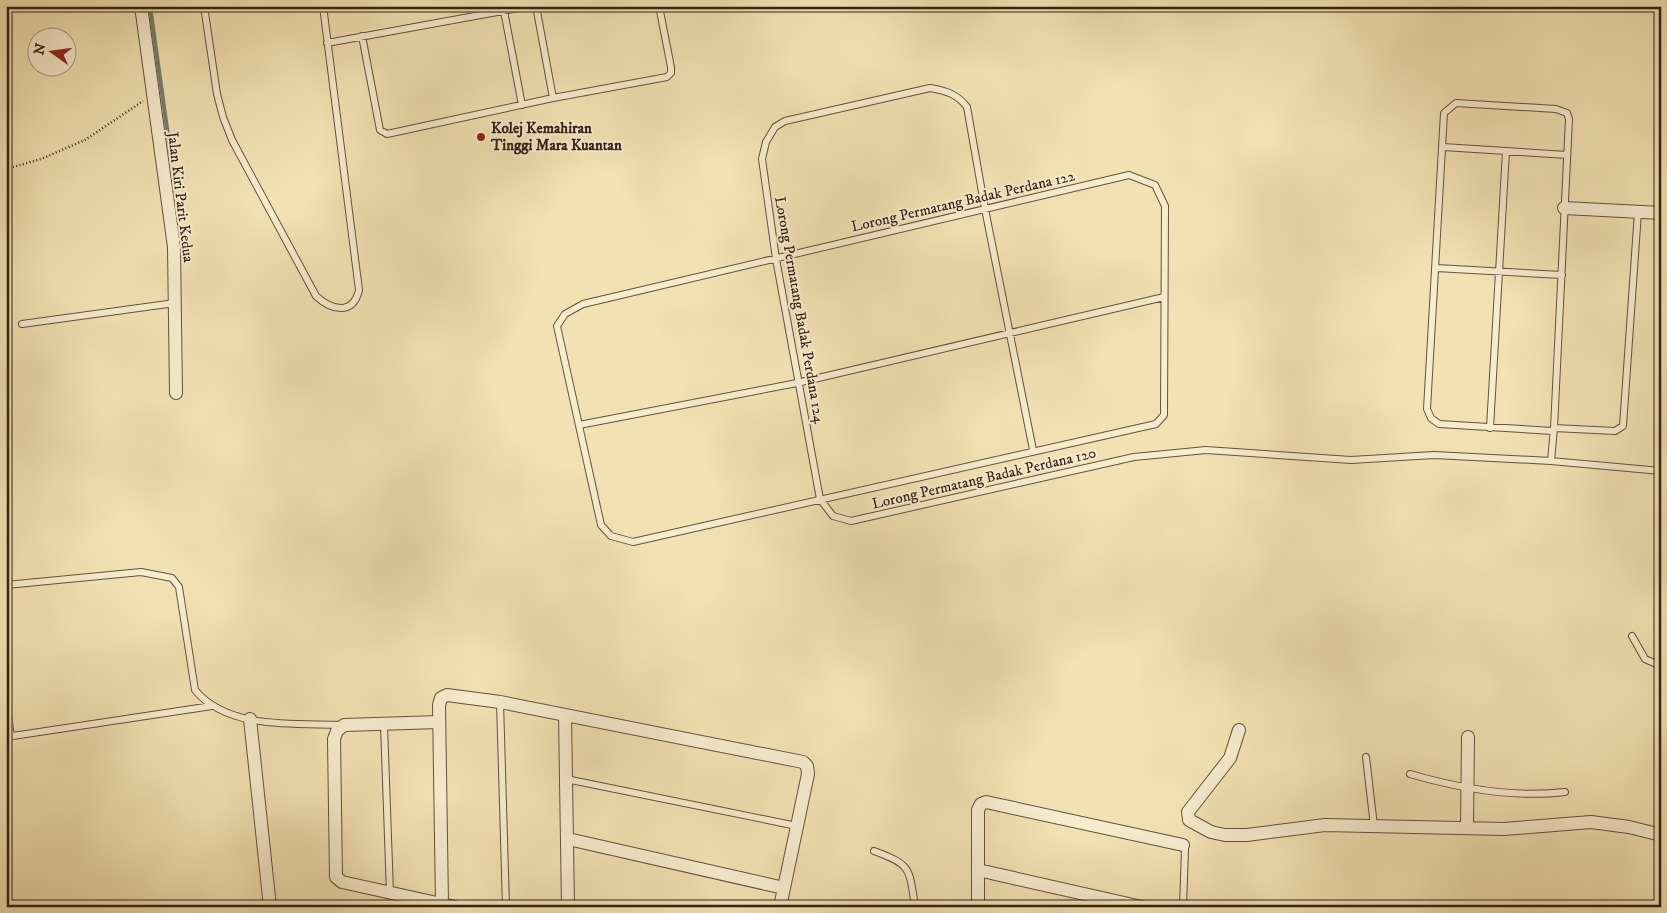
<svg xmlns="http://www.w3.org/2000/svg" width="1667" height="913" viewBox="0 0 1667 913" font-family="'IM FELL DW Pica',serif">
<style>
.lines{fill:none;stroke-linecap:round;stroke-linejoin:round}
.stream{stroke:#727f70;stroke-width:4}
.lane-casing{stroke:#64503d;stroke-width:8}
.street-casing{stroke:#64503d;stroke-width:14}
.path{stroke:#342016;stroke-width:2.5;stroke-dasharray:1 2.5;stroke-linecap:butt}
.lane{stroke:#f7ecce;stroke-width:6}
.street{stroke:#f7ecce;stroke-width:12}
.poi-dot{fill:#8f2418;stroke:#f7ecce;stroke-width:2}
.labels{text-anchor:middle;stroke-width:4;stroke-linejoin:round;paint-order:stroke}
.poi-label{font-size:15px;font-weight:bold;fill:#342016;stroke:#f7ecce;text-anchor:start}
.street-label{font-size:15px;fill:#342016;stroke:#f7ecce}
</style>
<rect width="100%" height="100%" fill="#f2e2b3"/>
<filter id="stains"><feTurbulence type="fractalNoise" baseFrequency=".004" numOctaves="4"/><feColorMatrix values="0 0 0 0 .2 0 0 0 0 .09 0 0 0 0 .02 0 0 0 .5 -.17"/></filter>
<radialGradient id="worn" r=".72"><stop offset=".6" stop-color="#630" stop-opacity="0"/><stop offset="1" stop-color="#630" stop-opacity=".3"/></radialGradient>
<g class="lines">
<path class="stream" d="M150 6 171 157"/>
<defs>
<path id="lane" d="M204 6 217 94 223 117 232 140 316 296C331 310 353 316 359 290L323 6
M536 6 553 98
M504 11 522 105
M362 36 380 130 387 134 553 98 667 77 671 73V67L659 6
M327 43 530 6
M1443 147 1567 155
M1129 175 1155 185 1165 206 1164 415 1156 424 633 542 611 536 601 525 557 326 565 314 583 304Z
M1436 268 1562 275
M22 324 175 303
M579 425 797 383 1164 297
M1490 428 1506 151
M1554 428 1615 431 1623 426 1638 212
M1033 450 985 209 967 107C957 94 947 91 930 88L785 121 775 127 766 142 762 159 776 259 820 499 833 516 851 521 1134 457 1206 450 1351 460 1434 455 1551 461 1661 471
M1551 461 1554 428 1569 119 1567 113 1556 109 1456 103 1444 113 1427 409 1431 418 1439 424 1553 431
M6 585 141 572 172 578 179 587 195 690C228 730 295 723 342 725
M1632 636 1645 659 1661 666
M6 702 11 736
M500 702 506 907
M384 725 390 893
M6 737 212 706
M1366 757 1374 826
M1410 774C1458 788 1514 798 1565 792
M566 779 797 826
M1183 845 1185 849 1183 907
M874 851C912 865 909 868 915 907"/>
<path id="street" d="M141 6 174 247 176 393
M1564 208 1661 213
M565 715 568 907
M250 719 270 907
M439 722 344 725 337 731 334 739 336 877 342 882 455 907
M1239 730 1230 758 1188 812 1189 820 1211 832 1225 835H1247L1325 825 1504 829 1591 822 1629 827 1661 835
M1467 826 1468 737
M568 839 784 888
M978 870 1142 907
M442 904 439 705 441 698 447 695 500 702 803 762 807 766 808 774 780 907
M978 907V810L981 804 986 802 1183 845"/>
</defs>
<use href="#lane" class="lane-casing"/>
<use href="#street" class="street-casing"/>
<path class="path" d="M6 169 41 159 85 140 143 101"/>
<use href="#lane" class="lane"/>
<use href="#street" class="street"/>
</g>
<circle class="poi-dot" cx="481" cy="137" r="5"/>
<g class="labels">
<g class="poi-label">
<text x="491" y="133">Kolej Kemahiran<tspan x="491" dy="17">Tinggi Mara Kuantan</tspan></text>
</g>
<g class="street-label">
<text transform="translate(181 197) rotate(83)" y="5">Jalan Kiri Parit Kedua</text>
<text transform="translate(963 201) rotate(-13)" y="5">Lorong Permatang Badak Perdana 122</text>
<text transform="translate(800 310) rotate(80)" y="5">Lorong Permatang Badak Perdana 124</text>
<text transform="translate(984 478) rotate(-13)" y="5">Lorong Permatang Badak Perdana 120</text>
</g>
</g>
<rect width="1667" height="913" fill="none" stroke="#f2e2b3" stroke-width="25"/>
<rect x="8" y="8" width="1652" height="898" fill="none" stroke="#342016" stroke-width="2.5"/>
<rect x="12" y="12" width="1642" height="888" fill="none" stroke="#342016"/>
<g transform="translate(52 52) rotate(284)"><circle r="24" fill="#f7ecce" stroke="#a99a84"/>
<path d="M0-4L9 19L0 12L-9 19Z" fill="#8f2418"/>
<text y="-8" font-size="14" font-weight="bold" text-anchor="middle" fill="#342016">N</text>
</g>
<rect width="100%" height="100%" filter="url(#stains)"/>
<rect width="100%" height="100%" fill="url(#worn)"/>
</svg>
